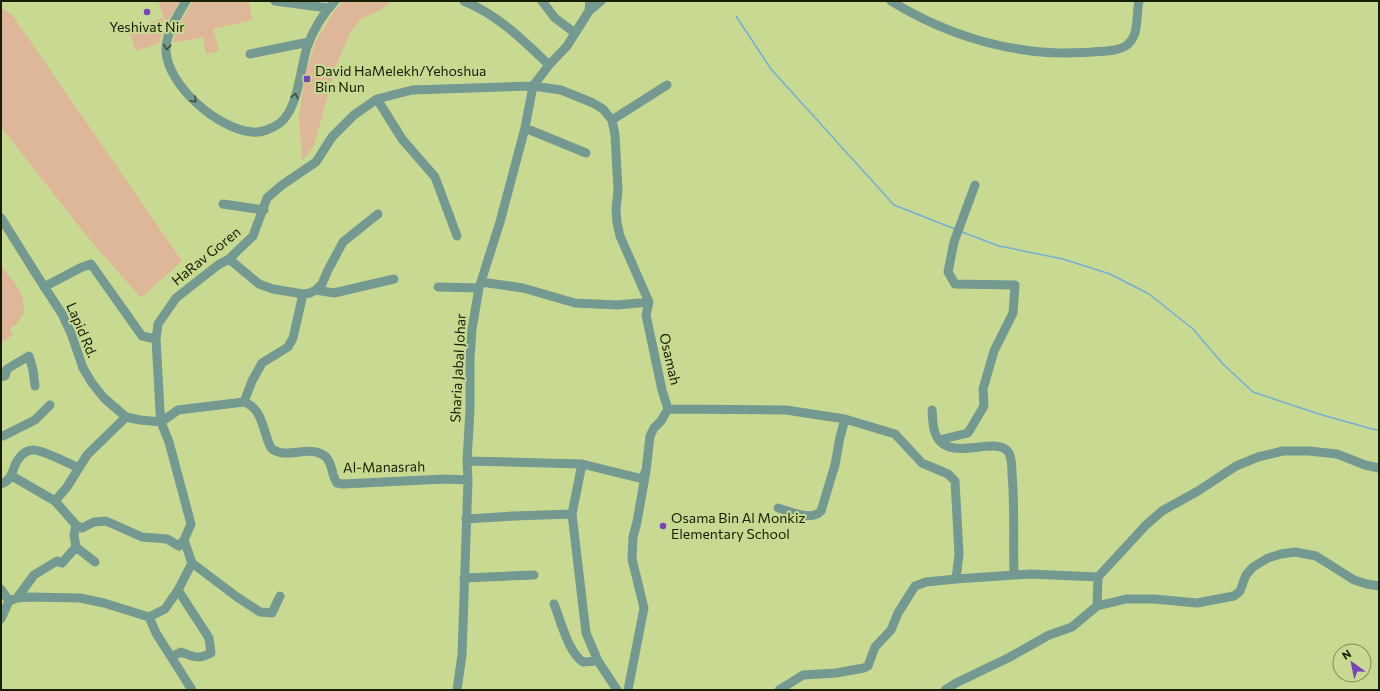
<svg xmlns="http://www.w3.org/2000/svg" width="1380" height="691" viewBox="0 0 1380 691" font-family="Commissioner,sans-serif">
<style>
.green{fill:#deb799}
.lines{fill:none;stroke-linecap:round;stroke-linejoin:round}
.stream{stroke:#73aed7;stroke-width:1.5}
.minor{stroke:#739991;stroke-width:9}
.oneway{stroke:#3c4f3b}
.poi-dot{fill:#7844bb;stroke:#c8da91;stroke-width:1.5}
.labels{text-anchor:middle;stroke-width:4;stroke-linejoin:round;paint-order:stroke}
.poi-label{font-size:14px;fill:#181e02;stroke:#c8da91;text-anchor:start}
.street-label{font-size:14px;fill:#181e02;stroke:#c8da91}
</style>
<rect width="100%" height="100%" fill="#c8da91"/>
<path class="green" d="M158 1H180L166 24Z
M193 1H243L249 2 252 20 213 29 219 51 206 54 203 37 173 43 176 30Z
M343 1H391L381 10 361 19 350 33 336 66 314 145 308 154 302 160 299 117 305 75 316 41 335 10Z
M1 7 13 16 182 261 141 298 89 239 1 127Z
M163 18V32L158 44 136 51 126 25 132 23 133 28Z
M1 264C7 276 21 286 23 300 24 304 24 309 24 313L16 325 9 329 13 335 1 343Z"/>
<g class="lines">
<path class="stream" d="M736 16 771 69 894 205 955 229
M962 232 999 246 1063 259 1110 274 1149 294 1193 329 1223 364 1253 392 1319 414 1372 429 1379 430"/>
<path class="minor" d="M186 1C178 15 165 34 166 51 168 86 218 129 252 132 261 133 272 129 280 123 298 109 300 70 307 47 313 30 323 14 335 1
M275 1 328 8
M464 1C498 15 523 40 549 65
M542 1 555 18 575 33
M891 1C931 26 979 44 1025 50 1048 54 1070 53 1092 52 1104 51 1122 52 1130 42 1139 32 1136 14 1139 1
M589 11 601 1
M250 54 309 42
M377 99 402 139 435 177 457 236
M612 120 667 85
M525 128 586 153
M223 204 264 210
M1 218 38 277 62 314 71 333 83 368 92 383 104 398 126 417 140 420 161 422
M229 259 259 284 273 289 303 294 310 293 316 290 322 284 328 270 343 242 378 214
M481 282 523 288 575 303 617 305 649 302
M44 287 80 268 91 264 142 336 156 339
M438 287 479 288
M316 290 334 293 394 279
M1 377 5 376 7 369 29 356 33 370 35 386
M244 402 252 381 262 363 288 347 293 338 303 294
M668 409 786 410 845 419 895 434 922 463 948 474 955 481 959 554 956 579
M932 410C933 419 932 430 937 437 951 463 998 434 1009 453 1012 459 1012 468 1012 474 1015 508 1013 542 1014 575
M161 422 178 410 244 402C263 408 263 433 271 448 286 461 310 443 326 457 333 464 331 475 337 483L343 484 445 479 468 480
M1 436H3L35 420 50 405
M939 440 968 433 984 406 983 389 994 351 1013 313 1015 285 955 284 948 272 954 242 975 185
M467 461 582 464 643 479 645 472
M582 464 572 514 586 633 598 661 617 690
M12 476 55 501 76 525 82 528 94 522 106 521 142 537 167 539 179 546 184 540
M1 484C9 481 11 476 14 468 16 460 24 450 33 450 41 449 70 464 79 468
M55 501 67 487 87 455 126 417
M778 508C790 511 811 522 821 511L835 465 840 437 845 419
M466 519 514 516 572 514
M76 547 95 562
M192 563 237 597 260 612 272 613 280 596
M464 578 534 575
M1 589 9 601
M17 598 34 575 57 561 62 563 76 547 74 535 76 525
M554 604C561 621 568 652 583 662L598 661
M1097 606 1098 577 1146 525 1162 511 1198 491 1236 466 1258 457 1283 451H1309L1337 454 1365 465 1379 468
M149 617 165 609 178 590 192 563 184 540 191 524 169 442 161 422 160 411 156 339 158 324 176 298 218 265 229 259 253 236 267 198 282 185 316 162 332 137 354 115 377 99 412 90 533 86 561 90 593 103 603 109 612 120 615 135 618 190 616 210 617 223 620 236 649 302 646 315 662 390 668 409 661 421 654 428 650 436 646 471 637 522 633 537 632 559 644 608 628 690
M149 617 156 633 192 690
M1 619 9 601 17 598 30 597 80 598 104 603 149 617
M171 657 181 652C195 657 197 660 211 653L209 638 178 590
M457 690 462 655 468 480 467 461 470 409V358L472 329 479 288 500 222 525 128 533 86 549 65 567 46 589 11 590 1
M779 690 803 675 836 673 864 668 868 666 875 647 891 630 898 613 915 586 926 582 956 579 1030 574 1098 577
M945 690 956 683 1010 657 1049 635 1072 627 1097 606 1126 599H1154L1197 603 1234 596 1240 591 1246 575 1253 567 1268 558 1281 554 1295 552 1316 556 1354 580 1367 584 1379 586"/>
</g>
<defs><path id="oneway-chevron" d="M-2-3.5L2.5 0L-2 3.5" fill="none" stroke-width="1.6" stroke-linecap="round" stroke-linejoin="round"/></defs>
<g class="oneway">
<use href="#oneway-chevron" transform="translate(167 47) rotate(96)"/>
<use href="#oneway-chevron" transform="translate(295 96) rotate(-77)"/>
<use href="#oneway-chevron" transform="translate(194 100) rotate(45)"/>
</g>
<g class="poi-dot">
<circle cx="147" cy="12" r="4"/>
<rect x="303" y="75" width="8" height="8" rx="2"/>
<circle cx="663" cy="526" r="4"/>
</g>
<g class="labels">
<g class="poi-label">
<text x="147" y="32" text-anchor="middle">Yeshivat Nir</text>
<text x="315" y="76">David HaMelekh/Yehoshua<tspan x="315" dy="16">Bin Nun</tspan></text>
<text x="671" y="523">Osama Bin Al Monkiz<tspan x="671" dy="16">Elementary School</tspan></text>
</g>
<g class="street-label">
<text transform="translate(206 256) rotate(-39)" y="5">HaRav Goren</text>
<text transform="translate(82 330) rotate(67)" y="5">Lapid Rd.</text>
<text transform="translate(670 359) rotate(77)" y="5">Osamah</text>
<text transform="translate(458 368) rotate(-87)" y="5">Sharia Jabal Johar</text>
<text transform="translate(384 467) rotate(-1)" y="5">Al-Manasrah</text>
</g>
</g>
<rect width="1380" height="691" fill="none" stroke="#181e02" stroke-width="4"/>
<g transform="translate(1352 663) rotate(327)"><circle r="19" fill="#c8da91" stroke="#828f58"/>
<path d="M0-3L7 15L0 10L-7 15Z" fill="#7844bb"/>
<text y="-6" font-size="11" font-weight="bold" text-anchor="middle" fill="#181e02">N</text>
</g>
</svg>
